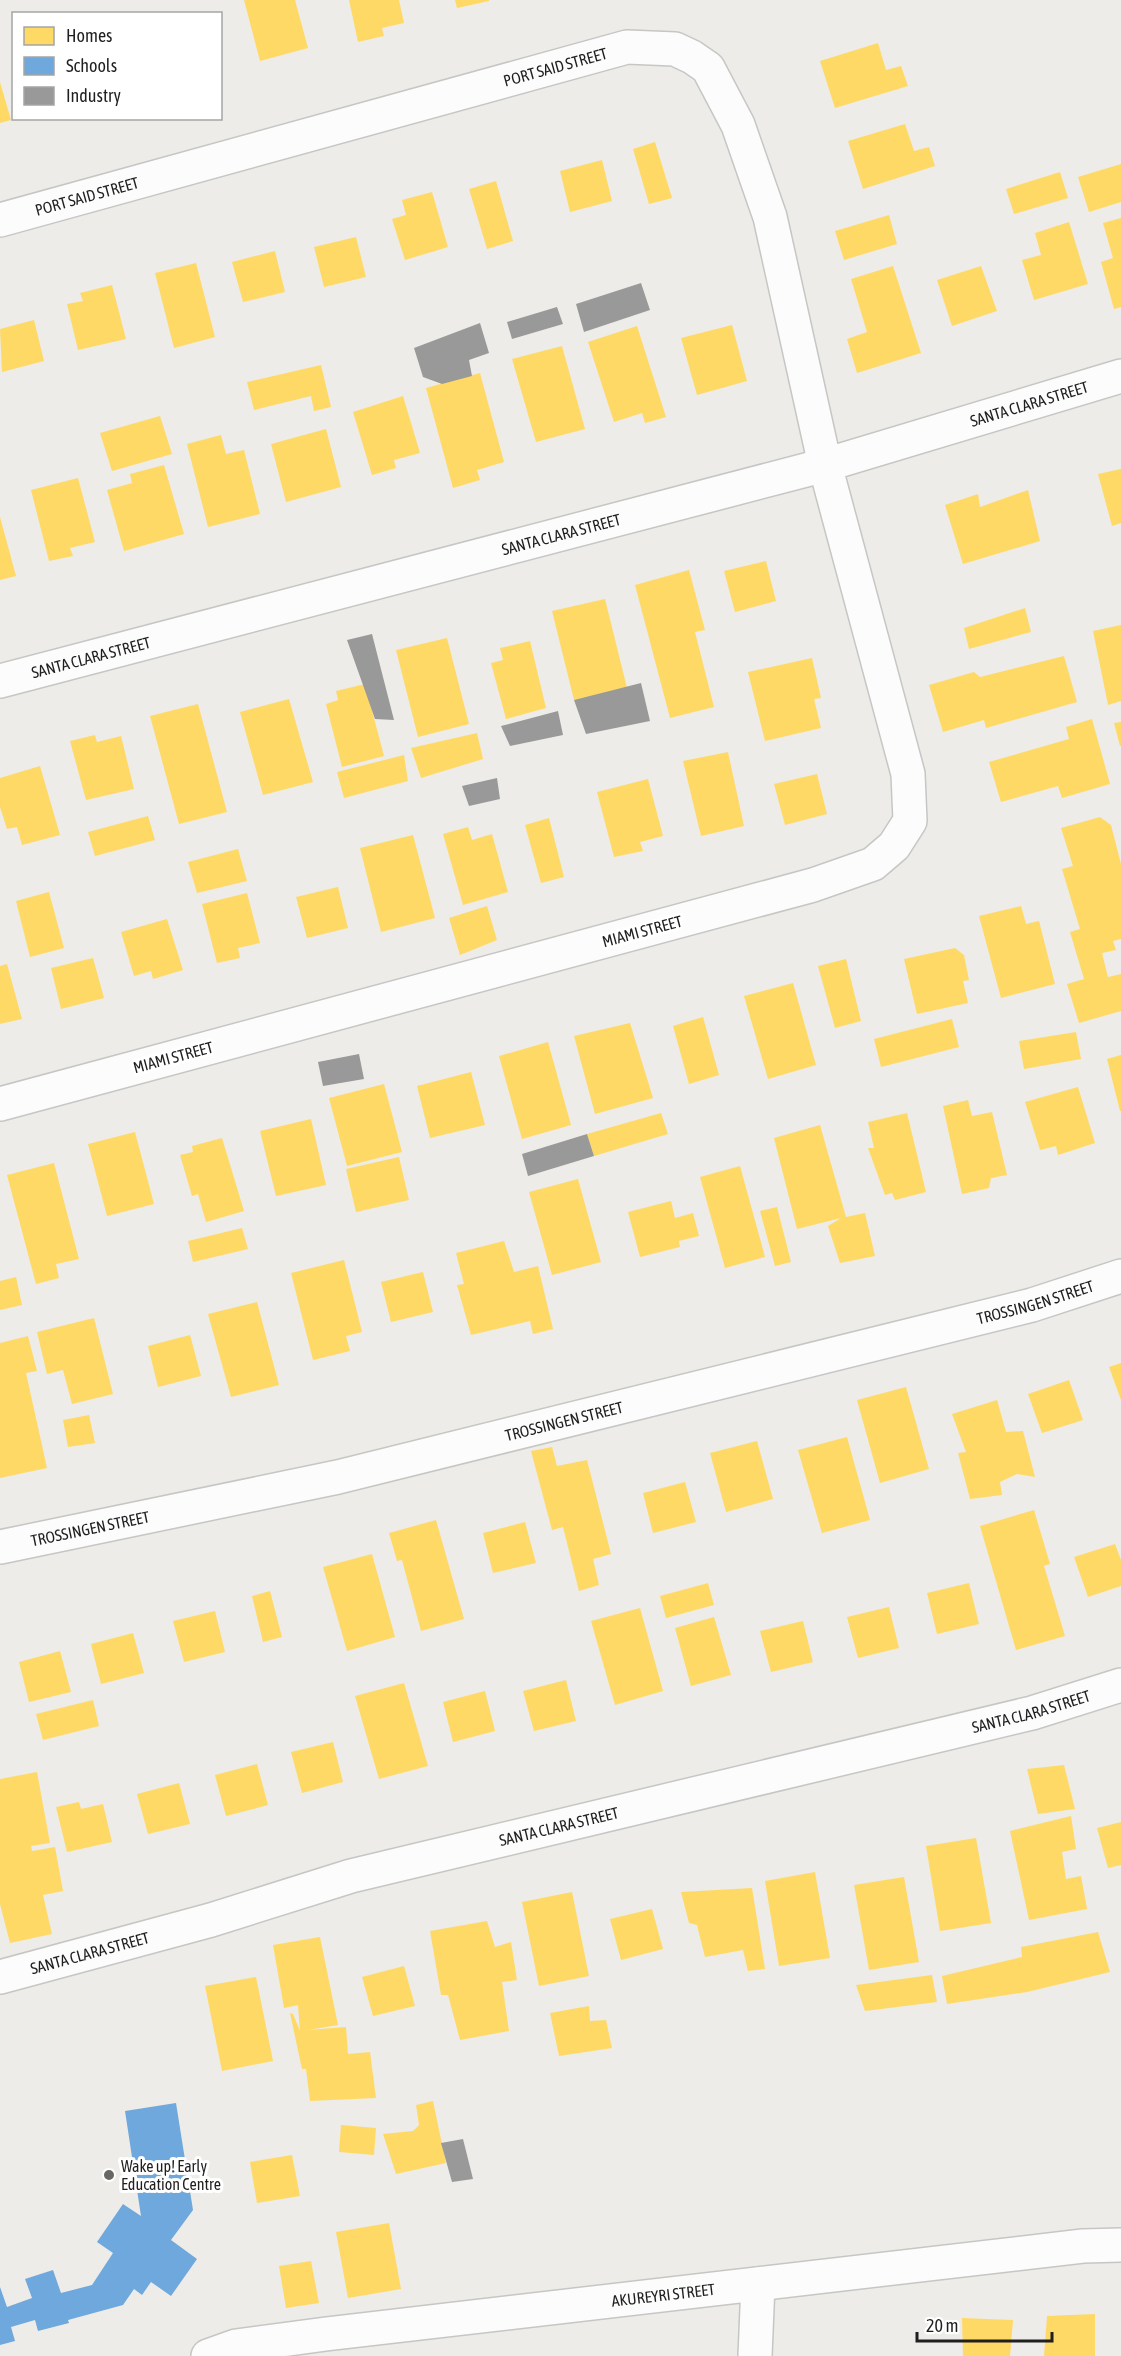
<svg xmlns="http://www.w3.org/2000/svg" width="1121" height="2356" viewBox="0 0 1121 2356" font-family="'Asap Condensed',sans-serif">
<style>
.homes{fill:#ffd966}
.schools{fill:#6fa8dc}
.industry{fill:#999}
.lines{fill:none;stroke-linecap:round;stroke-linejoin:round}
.minor-casing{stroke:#c6c6c4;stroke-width:36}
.minor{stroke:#fcfcfc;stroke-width:33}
.poi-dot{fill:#676765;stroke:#fff;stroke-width:2}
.labels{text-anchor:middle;stroke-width:6;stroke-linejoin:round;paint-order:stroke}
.street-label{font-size:16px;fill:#1f1f1f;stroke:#fff}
.poi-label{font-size:16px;fill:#1f1f1f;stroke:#fff;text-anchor:start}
</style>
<rect width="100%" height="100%" fill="#edece8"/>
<path class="homes" d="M244 0H295L308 48 260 61Z
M349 0H399L404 23 382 28 384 36 358 42Z
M455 0H489V1L457 8Z
M878 43 886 70 901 66 908 86 835 108 820 61Z
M0 82 11 120 0 123Z
M905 124 914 151 929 147 935 166 863 189 848 141Z
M655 142 672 198 649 204 633 149Z
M602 160 612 201 570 212 560 171Z
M1121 164V202L1089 212 1078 177Z
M1060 172 1068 198 1014 214 1006 189Z
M496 181 513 241 487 249 469 189Z
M432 192 448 247 405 260 392 219 406 215 402 200Z
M889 215 897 244 844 260 835 231Z
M1121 218V307L1114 309 1101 262 1113 258 1103 223Z
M1069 222 1088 284 1034 300 1022 260 1041 255 1035 233Z
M356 237 366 277 324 287 314 247Z
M275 251 285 292 243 302 232 262Z
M196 263 215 337 174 348 155 273Z
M893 266 921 353 857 373 847 339 867 332 851 279Z
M981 266 997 311 952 326 937 280Z
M112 285 126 339 78 350 67 304 83 301 80 293Z
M34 320 44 361 2 372 0 329Z
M732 325 747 381 697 395 681 338Z
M637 326 666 417 645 423 642 413 614 422 588 342Z
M562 346 585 429 536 442 512 359Z
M321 365 331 407 314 411 311 396 254 410 247 382Z
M480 373 504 462 477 470 480 480 453 488 426 388Z
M403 396 420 453 394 460 396 468 372 475 353 412Z
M160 416 172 454 112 471 100 433Z
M326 429 341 487 286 502 271 444Z
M221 435 226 454 244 450 260 514 208 527 187 444Z
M164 465 184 534 124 551 107 490 132 483 130 474Z
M1121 469V523L1112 526 1098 474Z
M78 478 95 542 70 548 73 556 49 561 31 490Z
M1028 490 1040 541 963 564 945 505 978 494 980 507Z
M0 517 16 576 0 580Z
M766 561 776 601 735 612 724 571Z
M689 570 705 630 695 632 714 707 670 718 635 585Z
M605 599 627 688 574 700 552 611Z
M1025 608 1031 632 969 649 964 628Z
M1121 625V701L1108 705 1093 631Z
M447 638 469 724 418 737 396 650Z
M530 641 546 708 506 719 491 663 503 660 500 648Z
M1064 656 1077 702 986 728 984 720 943 732 929 685 974 672 980 677Z
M812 658 821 698 814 699 821 728 765 741 748 672Z
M365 684 384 756 342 767 326 704 338 700 336 691Z
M289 699 313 782 263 795 240 712Z
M198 704 227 812 179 824 150 716Z
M1092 719 1110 784 1062 798 1058 786 1001 802 989 762 1069 739 1066 727Z
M1121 722V746H1120L1114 723Z
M477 733 483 759 421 778 411 748Z
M95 735 97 742 121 736 134 789 86 800 70 741Z
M728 752 744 826 701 836 683 761Z
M404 755 408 781 344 798 337 772Z
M40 766 60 835 22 845 17 827 7 829 0 807V778Z
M817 774 827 814 785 825 774 784Z
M648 779 663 836 640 842 643 851 614 857 597 792Z
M148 816 155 840 95 856 88 832Z
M1100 817 1111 825 1121 864V939L1113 941 1116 950 1102 953 1108 977 1121 974V1011L1079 1023 1067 984 1084 979 1070 932 1080 929 1062 869 1073 866 1061 828Z
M549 818 564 877 541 883 525 825Z
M468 827 472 840 492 834 508 892 463 905 443 834Z
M413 835 435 918 381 932 360 848Z
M238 849 247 881 197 893 188 862Z
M338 887 348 928 307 938 296 897Z
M49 892 64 948 30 957 16 901Z
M247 893 260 943 238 948 240 958 217 963 202 904Z
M487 906 497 940 460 955 449 918Z
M1021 906 1026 924 1039 921 1055 984 1001 998 979 916Z
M167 919 183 970 153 979 151 971 134 976 121 932Z
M955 948 964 955 969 980 963 981 968 1003 917 1014 904 959Z
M93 958 104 998 61 1009 51 968Z
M846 959 861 1021 835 1028 818 966Z
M7 964 22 1019 0 1024V966Z
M793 983 816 1065 768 1079 744 996Z
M703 1017 719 1075 689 1084 673 1026Z
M952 1019 959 1047 881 1067 874 1039Z
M630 1023 653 1098 595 1114 574 1036Z
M1076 1032 1081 1059 1024 1069 1019 1041Z
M548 1042 571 1125 522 1139 499 1056Z
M1121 1055V1111H1120L1107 1059Z
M471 1072 485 1125 430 1138 417 1086Z
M384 1084 402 1152 347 1166 329 1098Z
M1078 1087 1095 1143 1058 1155 1056 1146 1040 1150 1025 1102Z
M968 1100 972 1116 992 1112 1007 1175 991 1178 989 1188 962 1194 943 1106Z
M661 1113 668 1134 594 1156 587 1134Z
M907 1113 926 1192 895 1200 892 1193 885 1195 868 1148H874L868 1122Z
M311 1119 326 1185 276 1196 260 1131Z
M820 1125 846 1217 865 1213 875 1256 840 1263 828 1226 841 1218 797 1229 774 1138Z
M135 1132 154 1204 107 1216 88 1144Z
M222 1138 244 1211 206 1222 198 1194 192 1196 180 1155 193 1152 192 1146Z
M399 1157 409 1200 356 1212 346 1169Z
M54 1163 79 1259 56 1264 59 1278 36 1284 7 1175Z
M740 1166 765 1257 725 1268 700 1177Z
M578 1179 601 1262 552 1275 529 1192Z
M671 1201 675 1218 693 1213 699 1236 679 1241 680 1247 640 1257 628 1212Z
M777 1207 791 1262 775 1266 760 1211Z
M242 1228 248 1249 193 1262 188 1241Z
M504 1241 514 1272 538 1266 553 1329 533 1334 530 1321 471 1335 457 1285 464 1284 456 1253Z
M344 1260 362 1332 346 1336 350 1351 313 1360 291 1273Z
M423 1272 433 1312 391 1322 381 1282Z
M16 1277 22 1305 0 1310V1281Z
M257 1302 279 1385 231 1397 208 1314Z
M94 1318 113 1394 72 1404 63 1370 47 1374 37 1332Z
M190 1335 201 1376 158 1387 148 1346Z
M28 1336 37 1371 26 1373 47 1468 0 1478V1343Z
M1121 1363V1400L1109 1367Z
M1069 1380 1083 1420 1042 1433 1028 1394Z
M906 1387 929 1469 880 1483 857 1400Z
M997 1400 1006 1432 1023 1431 1035 1477 1017 1474 1000 1482 1002 1495 970 1499 958 1453 966 1452 952 1414Z
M89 1415 95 1443 68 1447 63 1420Z
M847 1437 870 1520 822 1533 798 1450Z
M757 1441 773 1499 726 1512 710 1453Z
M552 1447 557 1466 587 1460 611 1554 593 1559 599 1585 579 1591 563 1527 552 1530 531 1451Z
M685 1482 696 1522 653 1533 643 1493Z
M1034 1510 1050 1564 1044 1566 1065 1636 1016 1650 980 1526Z
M436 1520 464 1619 421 1631 402 1560 397 1561 389 1533Z
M525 1522 536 1563 493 1573 483 1533Z
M1115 1544 1121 1560V1586L1088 1597 1074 1557Z
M372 1554 395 1637 347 1651 323 1567Z
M708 1583 714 1605 666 1618 660 1596Z
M969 1583 979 1624 937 1634 927 1593Z
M270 1591 282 1637 263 1642 252 1596Z
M889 1607 899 1648 858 1658 847 1617Z
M640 1608 663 1691 615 1705 591 1621Z
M215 1611 225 1652 184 1662 173 1621Z
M714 1617 731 1675 691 1686 675 1628Z
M803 1621 813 1662 771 1672 760 1631Z
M133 1633 144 1673 101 1684 91 1644Z
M60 1651 71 1692 29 1702 19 1662Z
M566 1680 576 1721 534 1731 523 1691Z
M404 1683 428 1766 379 1779 355 1696Z
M485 1691 495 1731 453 1742 443 1702Z
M93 1700 99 1726 43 1740 36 1714Z
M333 1742 343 1782 302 1793 291 1752Z
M257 1764 268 1805 226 1816 215 1775Z
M1064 1765 1075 1809 1038 1814 1027 1769Z
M37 1772 50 1843 31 1846 32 1851 55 1847 63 1891 43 1895 52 1934 10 1943 0 1904V1779Z
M179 1783 190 1824 148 1834 137 1794Z
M79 1802 81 1809 103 1804 112 1842 67 1852 56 1807Z
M1071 1816 1076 1849 1062 1852 1066 1879 1081 1876 1087 1909 1029 1920 1010 1831Z
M1121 1822V1865L1108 1868 1097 1828Z
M976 1838 991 1923 940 1931 926 1846Z
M815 1872 830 1958 779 1966 765 1881Z
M904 1877 919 1962 869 1970 854 1885Z
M752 1888 765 1969 748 1971 743 1950 705 1957 697 1925 689 1923 681 1892Z
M572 1892 589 1976 539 1986 522 1902Z
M652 1909 663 1949 621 1960 610 1919Z
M487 1921 495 1947 511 1942 517 1980 502 1982 509 2031 460 2040 448 1995H441L430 1931Z
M1098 1932 1110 1972 1027 1992 947 2004 942 1976 1022 1957 1021 1947Z
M320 1937 338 2025 308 2030 346 2027 348 2054 370 2052 376 2098 310 2101 306 2069H302L290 2013 293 2014 300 2031 298 2005 284 2008 273 1945Z
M404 1966 415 2006 373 2016 362 1977Z
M932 1975 937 2002 865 2011 856 1985Z
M256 1977 273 2061 222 2071 205 1986Z
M589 2006 590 2021 606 2020 612 2048 559 2056 550 2013Z
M433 2101 446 2163 396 2174 383 2134 413 2131 419 2125 416 2105Z
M341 2125 376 2128 374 2155 339 2152Z
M292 2155 300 2196 257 2203 250 2162Z
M389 2223 401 2289 348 2298 336 2232Z
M311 2261 319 2303 286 2308 279 2266Z
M1095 2314V2356H1044L1047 2316Z
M962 2318 1013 2320 1010 2356H963Z"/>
<path class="schools" d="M176 2103 193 2210 171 2240 197 2259 171 2296 151 2282 142 2295 134 2289 123 2305 68 2320 69 2323 38 2331 35 2320 11 2327 15 2341 0 2345V2287L7 2307 32 2298 25 2279 53 2270 61 2293 92 2285 113 2253 97 2242 123 2204 141 2216 125 2111Z"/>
<path class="industry" d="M641 283 650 310 584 332 576 304Z
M557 307 563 324 512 339 507 322Z
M480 323 489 353 469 360 472 376 442 384 423 377 414 348Z
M372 634 394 720 375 719 347 640Z
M641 683 650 721 586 734 574 700Z
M558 711 563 735 510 746 501 726Z
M497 778 500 799 469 806 462 786Z
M359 1054 364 1079 323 1086 318 1062Z
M587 1134 594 1156 528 1176 522 1154Z
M463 2139 473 2179 452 2182 441 2143Z"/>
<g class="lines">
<defs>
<g id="minor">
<path id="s1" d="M0 220 627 47 675 49 692 57 708 68 738 125 770 217 825 465 908 774 910 821 894 846 873 864 813 885 0 1104"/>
<path id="s2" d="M0 681 825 465 1121 376"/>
<path id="s3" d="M0 1547 338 1477 1032 1305 1121 1276"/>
<path id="s4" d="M0 1977 211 1920 351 1876 1032 1713 1121 1685"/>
<path id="s5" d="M208 2356 236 2346 326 2334 1083 2246 1121 2245"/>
<path d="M755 2356 758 2284"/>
</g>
</defs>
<use href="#minor" class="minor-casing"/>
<use href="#minor" class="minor"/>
</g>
<circle class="poi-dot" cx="109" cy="2175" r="6"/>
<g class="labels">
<g class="street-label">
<text dy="6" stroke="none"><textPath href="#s1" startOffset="576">PORT SAID STREET</textPath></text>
<text dy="6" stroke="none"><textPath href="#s1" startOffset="90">PORT SAID STREET</textPath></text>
<text dy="6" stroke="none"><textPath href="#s2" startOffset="1066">SANTA CLARA STREET</textPath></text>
<text dy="6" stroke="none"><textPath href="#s2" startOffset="580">SANTA CLARA STREET</textPath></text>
<text dy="6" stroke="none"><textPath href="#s2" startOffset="94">SANTA CLARA STREET</textPath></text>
<text transform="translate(642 931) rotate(-15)" y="6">MIAMI STREET</text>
<text transform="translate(173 1057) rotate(-15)" y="6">MIAMI STREET</text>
<text dy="6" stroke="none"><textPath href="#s3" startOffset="1064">TROSSINGEN STREET</textPath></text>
<text dy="6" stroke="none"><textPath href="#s3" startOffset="578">TROSSINGEN STREET</textPath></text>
<text dy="6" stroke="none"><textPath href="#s3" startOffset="92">TROSSINGEN STREET</textPath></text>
<text dy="6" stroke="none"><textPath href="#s4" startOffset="1065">SANTA CLARA STREET</textPath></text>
<text dy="6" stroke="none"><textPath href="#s4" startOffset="579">SANTA CLARA STREET</textPath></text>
<text dy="6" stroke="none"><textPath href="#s4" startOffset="93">SANTA CLARA STREET</textPath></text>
<text dy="6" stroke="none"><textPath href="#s5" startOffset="460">AKUREYRI STREET</textPath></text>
</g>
<g class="poi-label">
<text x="121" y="2172">Wake up! Early<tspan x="121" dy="18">Education Centre</tspan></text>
</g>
</g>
<rect x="12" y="12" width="210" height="108" fill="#ffffff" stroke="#a5a5a5" stroke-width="1.5"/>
<rect x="24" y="27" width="30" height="18" fill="#ffd966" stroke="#a5a5a5" stroke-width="1.5"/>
<text x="66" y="42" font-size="18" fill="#1f1f1f">Homes</text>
<rect x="24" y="57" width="30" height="18" fill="#6fa8dc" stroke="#a5a5a5" stroke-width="1.5"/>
<text x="66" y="72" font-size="18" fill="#1f1f1f">Schools</text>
<rect x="24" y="87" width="30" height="18" fill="#999999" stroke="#a5a5a5" stroke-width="1.5"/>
<text x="66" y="102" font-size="18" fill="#1f1f1f">Industry</text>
<path d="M917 2332v9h135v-9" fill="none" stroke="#1f1f1f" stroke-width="3"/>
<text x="926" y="2332" font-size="18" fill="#1f1f1f" stroke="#ffffff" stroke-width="4.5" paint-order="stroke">20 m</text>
</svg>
